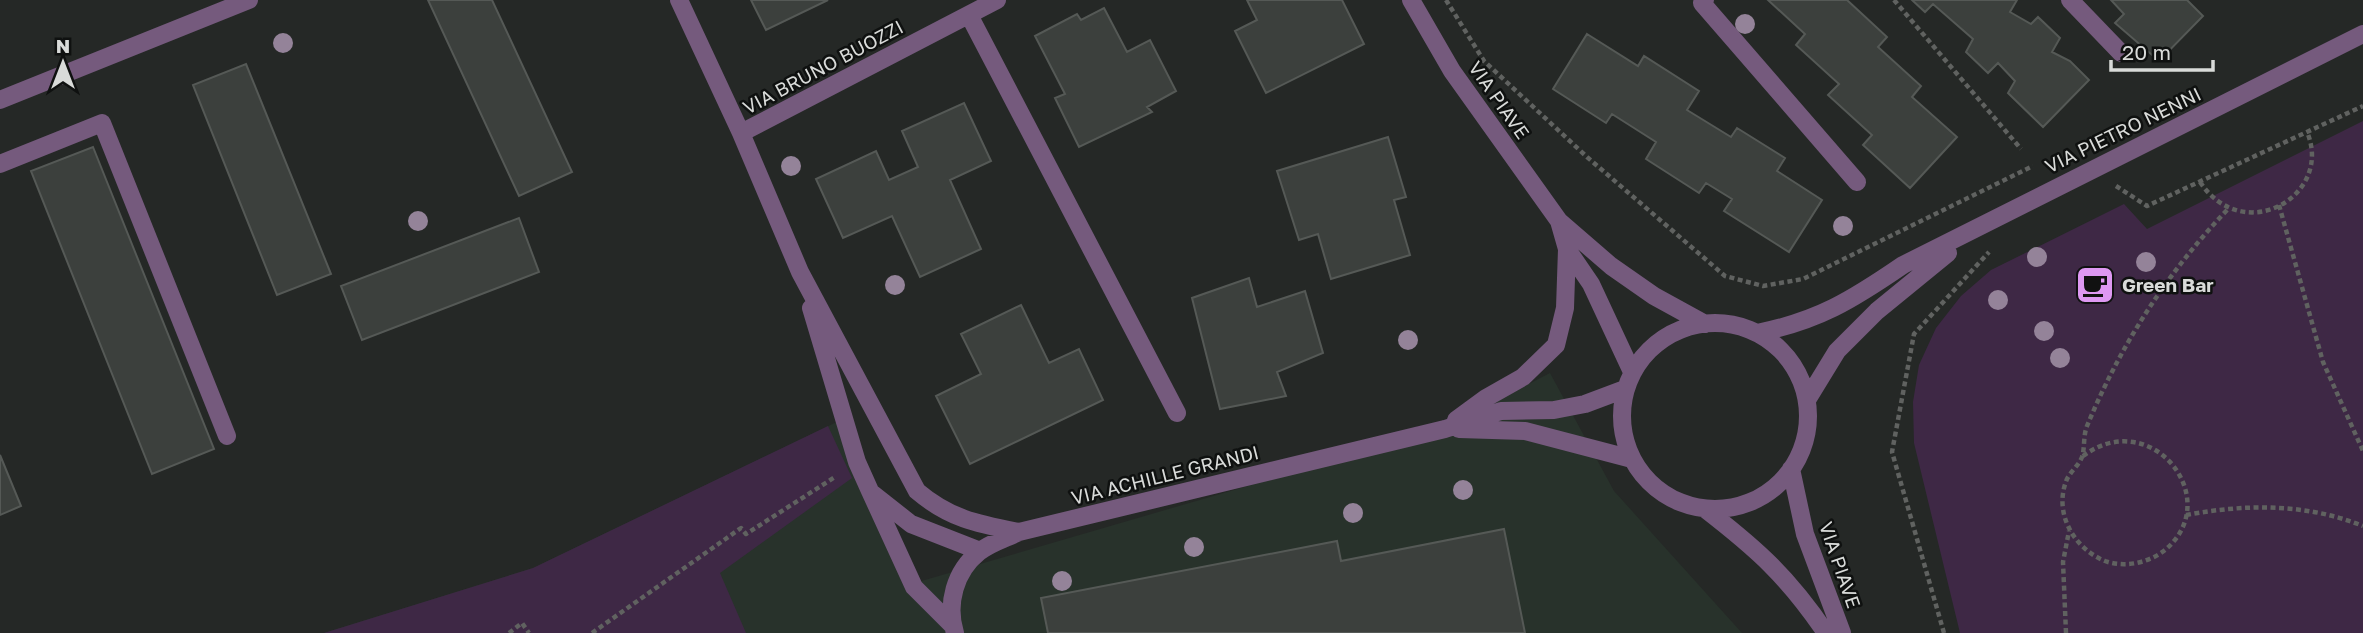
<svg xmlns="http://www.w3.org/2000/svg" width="2363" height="633" viewBox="0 0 2363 633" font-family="'Golos Text',sans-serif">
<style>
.built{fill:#28322b}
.green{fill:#3e2845}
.building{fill:#3c403d;stroke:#555956;stroke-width:2}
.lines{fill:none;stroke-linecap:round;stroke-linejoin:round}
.path{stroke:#606260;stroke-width:4.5;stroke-dasharray:5 3.5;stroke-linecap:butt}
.lane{stroke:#755a7d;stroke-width:18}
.street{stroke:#755a7d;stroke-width:18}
.tree{fill:#948399}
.labels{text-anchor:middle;stroke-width:5;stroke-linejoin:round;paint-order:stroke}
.street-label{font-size:19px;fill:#d9dbd9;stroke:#0f1110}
.poi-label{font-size:19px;font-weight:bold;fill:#d9dbd9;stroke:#0f1110;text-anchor:start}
</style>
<rect width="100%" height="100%" fill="#252826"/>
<path class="built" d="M1550 373 1614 491 1742 633H324L533 568 845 418 918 582 1440 430Z"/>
<path class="green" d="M2363 121V633H1960L1914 443 1913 402 1919 365 1936 328 1961 296 1991 270 2124 204 2147 229Z
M828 426 852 478 720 573 746 633H324L533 568Z"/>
<path class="building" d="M428 0H492L572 172 519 196Z
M751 0H828L766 30Z
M1247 0H1342L1364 44 1266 93 1235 31 1257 20Z
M1768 0H1847L1887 37 1878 47 1921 86 1912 97 1957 137 1910 188 1863 145 1872 135 1828 95 1839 84 1796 45 1805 34Z
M1912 0H2017L2010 12 2031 24 2038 17 2060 38 2052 52 2070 61 2089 80 2043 127 2008 93 2015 81 1998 63 1988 73 1966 52 1973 39 1933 4 1925 12Z
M2111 0H2187L2203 16 2159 61 2115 23 2124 14Z
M1104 8 1127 52 1150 40 1176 91 1147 107 1152 112 1079 147 1055 98 1065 94 1035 36 1077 14 1081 20Z
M1587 34 1638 66 1644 56 1699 91 1687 110 1731 137 1737 128 1785 158 1777 171 1822 200 1789 252 1724 211 1732 199 1706 183 1699 193 1646 159 1656 142 1612 114 1606 123 1553 89Z
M246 64 331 274 277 295 193 85Z
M964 103 991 161 950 180 981 249 920 277 892 216 843 238 816 179 876 151 889 180 918 167 902 131Z
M1388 137 1406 197 1394 200 1410 255 1331 279 1318 234 1299 240 1277 171Z
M93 147 214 449 152 474 31 171Z
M519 218 539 272 362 340 341 286Z
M1249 278 1257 307 1305 291 1323 353 1277 372 1286 396 1220 409 1192 298Z
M1021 305 1049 363 1079 349 1103 400 970 464 936 396 981 374 961 334Z
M0 455 21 506 0 515Z
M1504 529 1525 633H1048L1041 598 1337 541 1341 561Z"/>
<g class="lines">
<path class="path" d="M1446 0 1484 61 1587 157 1725 276 1763 286 1803 279 2033 166
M1894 0 2021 149
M2200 182C2244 248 2334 195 2307 132
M2116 186 2147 206 2363 106
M2279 205 2323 362 2363 451
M2083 456C2151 405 2226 499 2165 550 2149 563 2124 568 2105 561 2073 548 2053 512 2067 479 2071 471 2079 465 2082 457 2085 448 2083 436 2087 426 2121 344 2167 273 2228 209
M2186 515C2245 504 2306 503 2363 526
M509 633 522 623 529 633
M592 633 741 528 746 534 835 477
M1944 633 1892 452 1914 334 1989 252
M2066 633 2063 562 2069 531"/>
<path class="lane" d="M0 164 102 123 227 436"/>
<path class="street" d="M679 0 741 133 800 272 917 491C950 519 978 524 1019 532
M1411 0 1452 71 1559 221 1611 266 1654 296 1705 324
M1705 0 1702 3 1857 182
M2070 0 2121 53
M969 15 1177 413
M0 100 249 0
M741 133 997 0
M1567 249 1591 284 1632 372
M811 308 857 462 870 491 914 587 953 626
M1622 416a93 93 0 1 1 186 0a93 93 0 1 1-186 0Z
M1757 333C1818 321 1852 300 1903 265L2363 34
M1807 400 1837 351 1877 311 1948 253
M1456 420 1486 398 1523 377 1556 345 1565 308 1567 249 1559 221
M1459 429 1525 431 1632 459
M1791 469 1805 534 1842 633
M873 494 911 524 980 551
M1705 509C1758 550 1788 577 1826 633
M955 633C946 604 955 571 979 552 990 543 1007 538 1019 532L1445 429 1501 411 1554 410 1585 404 1625 389"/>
</g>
<g class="tree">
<circle cx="1745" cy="24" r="10"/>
<circle cx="283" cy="43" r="10"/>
<circle cx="791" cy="166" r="10"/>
<circle cx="418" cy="221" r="10"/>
<circle cx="1843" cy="226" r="10"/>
<circle cx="2037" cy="257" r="10"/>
<circle cx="2146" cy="262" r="10"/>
<circle cx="895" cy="285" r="10"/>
<circle cx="1998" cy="300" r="10"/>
<circle cx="2044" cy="331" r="10"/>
<circle cx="1408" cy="340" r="10"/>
<circle cx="2060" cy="358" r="10"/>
<circle cx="1463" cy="490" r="10"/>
<circle cx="1353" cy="513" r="10"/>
<circle cx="1194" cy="547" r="10"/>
<circle cx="1062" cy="581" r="10"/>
</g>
<defs>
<symbol id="cafe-square" viewBox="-11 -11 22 22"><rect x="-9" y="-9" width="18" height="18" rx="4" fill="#de98f2" stroke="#0f1110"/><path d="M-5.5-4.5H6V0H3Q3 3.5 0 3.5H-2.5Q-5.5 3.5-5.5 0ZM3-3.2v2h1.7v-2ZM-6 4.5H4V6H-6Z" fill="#111"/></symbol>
</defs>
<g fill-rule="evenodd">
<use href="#cafe-square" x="2073" y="263" width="44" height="44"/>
</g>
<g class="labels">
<g class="street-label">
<text transform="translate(823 67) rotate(-28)" y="7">VIA BRUNO BUOZZI</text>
<text transform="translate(1499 100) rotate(55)" y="7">VIA PIAVE</text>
<text transform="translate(2123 130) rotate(-26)" y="7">VIA PIETRO NENNI</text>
<text transform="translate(1165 475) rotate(-14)" y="7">VIA ACHILLE GRANDI</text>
<text transform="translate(1840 565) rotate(71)" y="7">VIA PIAVE</text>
</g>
<g class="poi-label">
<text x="2122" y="292">Green Bar</text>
</g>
</g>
<g transform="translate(63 63)" stroke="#0f1110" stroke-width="5" paint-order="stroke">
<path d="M0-5L12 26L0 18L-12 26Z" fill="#d9dbd9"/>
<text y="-10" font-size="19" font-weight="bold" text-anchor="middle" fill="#d9dbd9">N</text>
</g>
<path d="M2111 60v10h102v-10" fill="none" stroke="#d9dbd9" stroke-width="3.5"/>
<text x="2122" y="60" font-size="21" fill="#d9dbd9" stroke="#0f1110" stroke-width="5" paint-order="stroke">20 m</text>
</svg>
